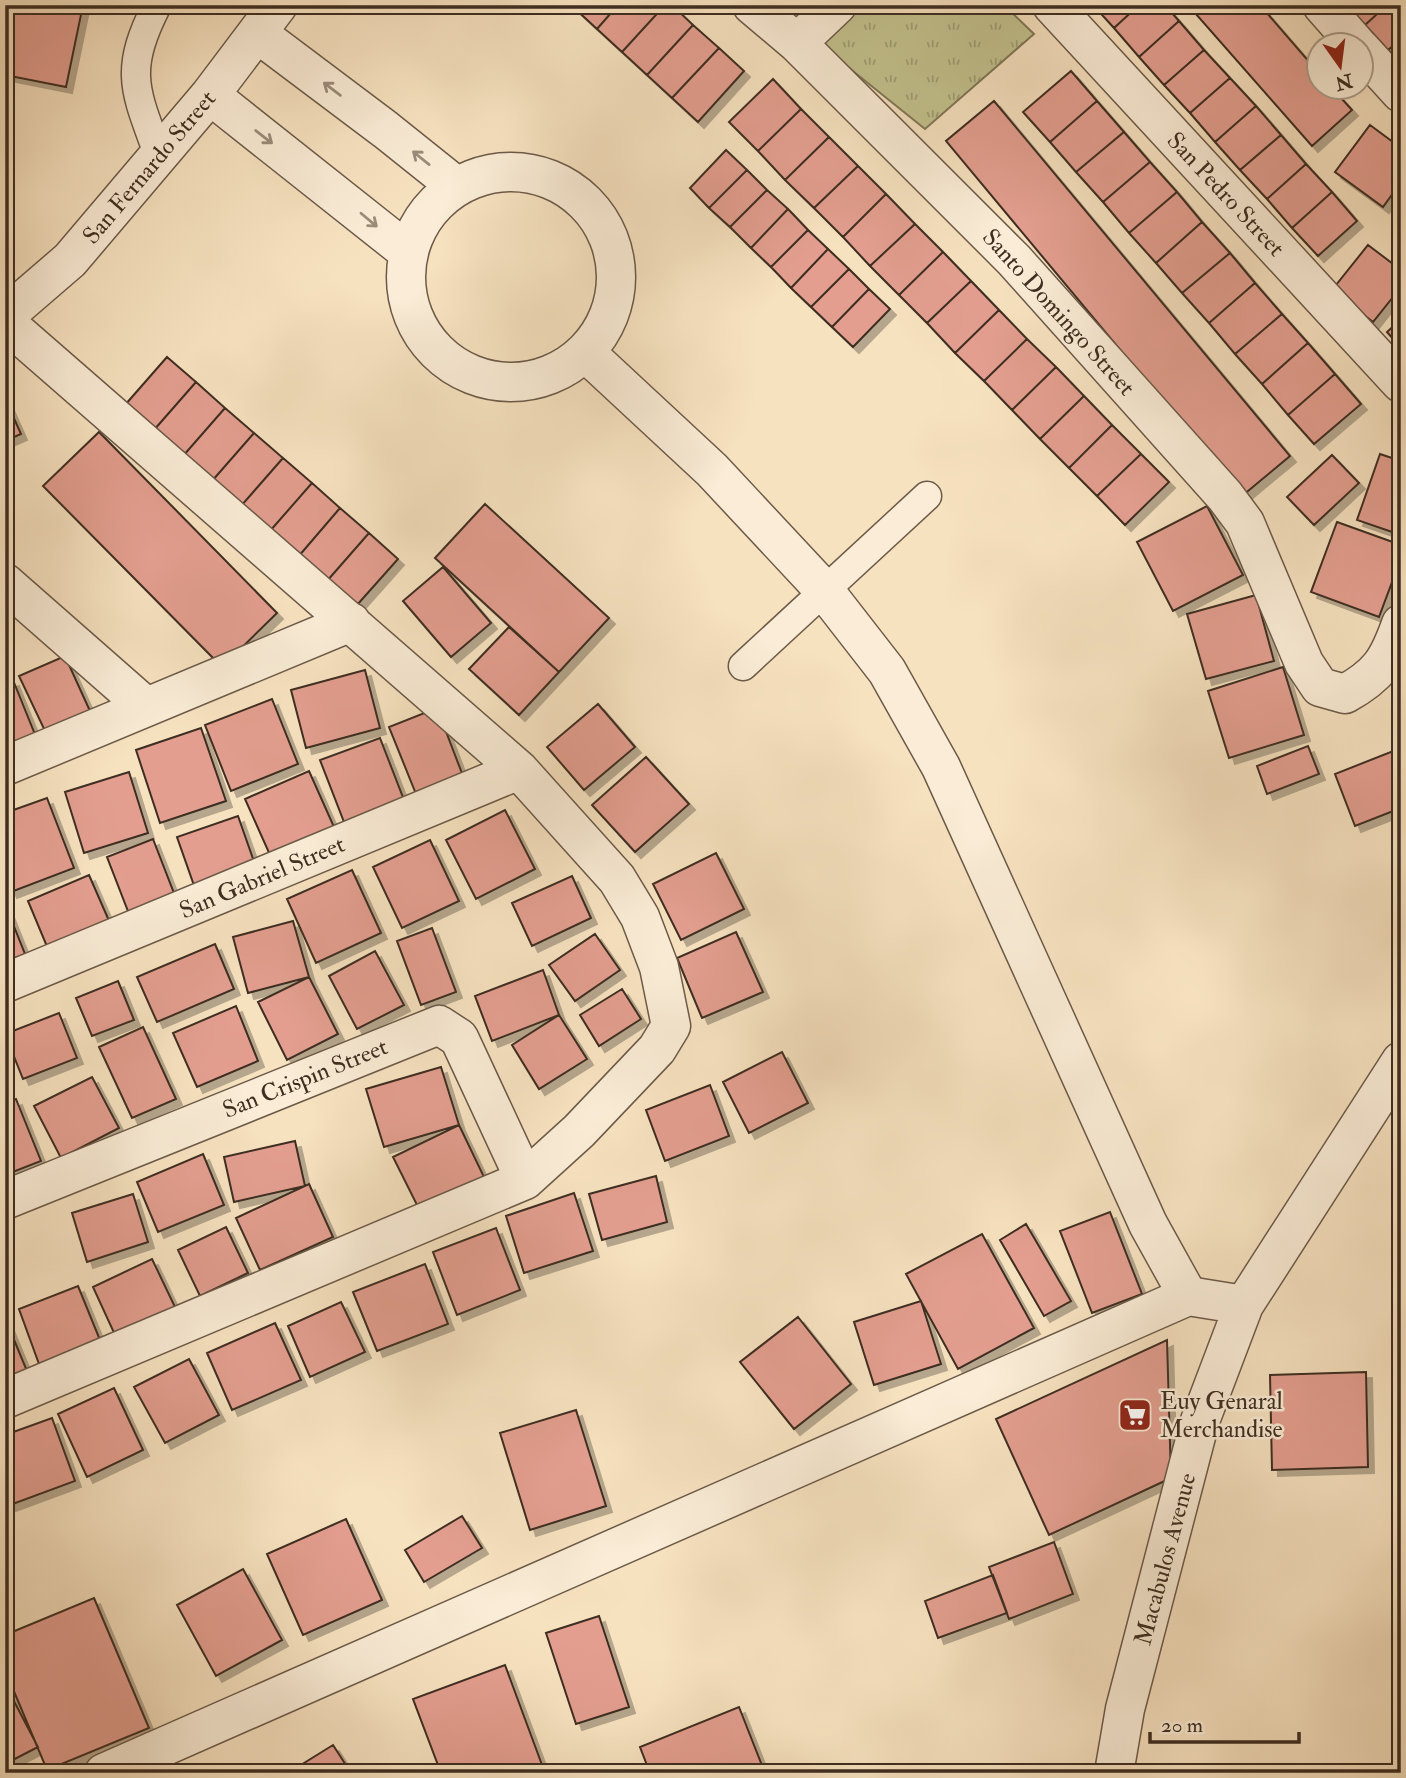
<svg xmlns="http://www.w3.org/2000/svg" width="1406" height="1778" viewBox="0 0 1406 1778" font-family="'IM FELL Double Pica',serif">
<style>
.grass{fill:url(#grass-tufts);stroke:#807858;stroke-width:2}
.building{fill:#e39e8f;stroke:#3e2d21;stroke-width:2;filter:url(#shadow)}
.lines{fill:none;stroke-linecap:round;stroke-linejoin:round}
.service-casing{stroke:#6c5a49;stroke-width:31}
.minor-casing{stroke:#6c5a49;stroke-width:41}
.tertiary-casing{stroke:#6c5a49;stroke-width:41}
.service{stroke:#faecd6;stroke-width:28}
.minor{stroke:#faecd6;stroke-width:38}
.tertiary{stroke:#faecd6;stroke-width:38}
.oneway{stroke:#9c8c7c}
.labels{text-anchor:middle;stroke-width:5;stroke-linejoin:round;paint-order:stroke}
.street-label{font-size:24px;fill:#3e2d21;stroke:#faecd6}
.poi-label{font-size:24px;fill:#3e2d21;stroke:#faecd6;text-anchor:start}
</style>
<defs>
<pattern id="grass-tufts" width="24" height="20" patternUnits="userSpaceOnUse" patternTransform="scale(1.75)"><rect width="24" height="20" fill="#c3c28e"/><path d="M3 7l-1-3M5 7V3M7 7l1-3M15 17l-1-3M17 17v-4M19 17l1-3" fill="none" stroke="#a09e74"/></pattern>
<filter id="shadow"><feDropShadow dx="6" dy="6" stdDeviation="0" flood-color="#0004"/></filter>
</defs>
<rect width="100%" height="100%" fill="#f7e2c0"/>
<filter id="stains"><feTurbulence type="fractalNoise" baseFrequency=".00286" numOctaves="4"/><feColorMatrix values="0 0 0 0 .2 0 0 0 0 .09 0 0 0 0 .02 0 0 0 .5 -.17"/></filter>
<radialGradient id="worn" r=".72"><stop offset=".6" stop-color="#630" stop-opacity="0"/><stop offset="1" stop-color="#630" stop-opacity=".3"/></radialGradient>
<path class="grass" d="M855 5H1004L1034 34 925 129 818 43Z"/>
<path class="building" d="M5 5H83L66 87 5 75Z
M571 5H618L597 29Z
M618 5H665L622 52 597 29Z
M665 5H672L693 25 647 75 622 52Z
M1093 5H1139L1114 28Z
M1139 5H1165L1179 21 1139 57 1114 28Z
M1188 5H1260L1318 72V88H1332L1352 110 1312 146Z
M1347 5H1387L1365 25Z
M1387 5H1401V39L1388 50 1365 25Z
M1179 21 1204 50 1164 85 1139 57Z
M693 25 719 48 672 98 647 75Z
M1401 39V64L1388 50Z
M719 48 744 71 698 122 672 98Z
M1204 50 1230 78 1190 113 1164 85Z
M1071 71 1097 101 1050 142 1023 112Z
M1230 78 1256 106 1215 142 1190 113Z
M773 79 801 109 758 151 729 122Z
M994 101 1290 456 1242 496 946 141Z
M1097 101 1124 132 1076 172 1050 142Z
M1256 106 1281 135 1240 170 1215 142Z
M801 109 829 137 785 180 758 151Z
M1370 125 1401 148V182L1383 207 1335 172Z
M1124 132 1150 162 1103 202 1076 172Z
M1281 135 1306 164 1267 199 1240 170Z
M829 137 858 166 814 208 785 180Z
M726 150 747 170 709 208 690 188Z
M1150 162 1177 192 1129 233 1103 202Z
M1306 164 1332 192 1292 228 1267 199Z
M858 166 886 194 843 237 814 208Z
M747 170 767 190 730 227 709 208Z
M767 190 788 209 751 248 730 227Z
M1177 192 1202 222 1156 263 1129 233Z
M1332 192 1357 221 1318 256 1292 228Z
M886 194 915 224 870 266 843 237Z
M788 209 808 230 771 267 751 248Z
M1202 222 1230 253 1182 293 1156 263Z
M915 224 943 252 899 295 870 266Z
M808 230 828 249 791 288 771 267Z
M1368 245 1401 270V287L1373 322 1332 290Z
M828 249 849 269 811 307 791 288Z
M943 252 971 281 927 323 899 295Z
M1230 253 1255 283 1209 323 1182 293Z
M849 269 869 289 832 327 811 307Z
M971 281 999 310 955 353 927 323Z
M1255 283 1282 314 1235 354 1209 323Z
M869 289 890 309 853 347 832 327Z
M999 310 1027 339 984 381 955 353Z
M1282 314 1308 343 1262 384 1235 354Z
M1401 319V348L1387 332Z
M1027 339 1056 367 1012 410 984 381Z
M1308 343 1335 374 1288 415 1262 384Z
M167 357 196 382 147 438 118 413Z
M1056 367 1084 396 1040 439 1012 410Z
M1335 374 1361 404 1314 444 1288 415Z
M196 382 225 408 176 464 147 438Z
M1084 396 1112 425 1069 468 1040 439Z
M5 398 21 434 5 441Z
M225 408 254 433 205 489 176 464Z
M1112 425 1141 454 1097 496 1069 468Z
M99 432 277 613 222 667 43 486Z
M254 433 283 458 234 514 205 489Z
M1141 454 1169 482 1125 525 1097 496Z
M1380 454 1401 461V535L1357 520Z
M1332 455 1359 483 1314 525 1287 497Z
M283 458 312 483 263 539 234 514Z
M312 483 340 508 292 564 263 539Z
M485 504 609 618 559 672 435 558Z
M1207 506 1243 575 1173 611 1137 542Z
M340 508 369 533 320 589 292 564Z
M1337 522 1401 545V558L1379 617 1311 592Z
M369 533 398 559 349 614 320 589Z
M443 567 491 623 451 657 403 601Z
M1256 595 1274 661 1206 679 1187 614Z
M509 627 559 672 519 715 469 669Z
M65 656 90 711 45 731 19 676Z
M1283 667 1304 735 1229 758 1208 691Z
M365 670 380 728 306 748 291 690Z
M13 680 36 737 5 749V683Z
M272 699 298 764 231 791 205 725Z
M598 704 635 747 584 790 547 747Z
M437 708 463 776 416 794 389 727Z
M201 728 226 801 160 823 136 750Z
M380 738 404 800 344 822 320 760Z
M1308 746 1319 774 1267 794 1257 766Z
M1401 748V808L1355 826 1335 774Z
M646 757 689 804 635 852 592 805Z
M309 771 334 827 270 855 245 799Z
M129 772 148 833 84 853 65 792Z
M47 798 74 868 11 892 5 877V813Z
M505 810 535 869 476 899 446 840Z
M238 816 258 873 197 894 177 837Z
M153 839 177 901 131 919 107 857Z
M430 840 459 901 402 928 373 867Z
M716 853 744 909 681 940 653 884Z
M352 870 381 933 316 963 287 899Z
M89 875 110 923 48 949 28 901Z
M572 876 591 918 532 946 512 903Z
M5 904 25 954 5 962Z
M293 921 309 977 248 993 233 937Z
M432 928 456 992 421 1005 397 941Z
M736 932 763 992 702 1018 677 958Z
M595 934 620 970 575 1001 549 965Z
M215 944 234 989 157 1022 137 977Z
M375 951 404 1005 357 1029 329 976Z
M543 970 559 1015 492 1041 475 996Z
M309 977 338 1034 287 1060 258 1002Z
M118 981 134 1020 92 1036 76 998Z
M622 989 641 1019 599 1046 580 1015Z
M236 1006 258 1061 197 1087 173 1033Z
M59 1013 77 1058 23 1079 5 1034Z
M559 1015 587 1059 539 1089 512 1045Z
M143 1027 176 1099 132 1118 99 1047Z
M782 1052 808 1103 749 1133 723 1082Z
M441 1067 459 1125 384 1147 366 1089Z
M92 1077 119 1128 61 1158 34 1106Z
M710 1085 729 1136 665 1161 646 1110Z
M16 1099 41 1161 5 1175V1103Z
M459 1125 484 1177 419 1209 393 1157Z
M295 1141 305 1186 234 1202 224 1157Z
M203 1154 224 1205 158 1232 137 1182Z
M656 1176 667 1222 602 1240 589 1194Z
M309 1184 333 1237 260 1270 236 1218Z
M574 1193 593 1251 524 1273 506 1216Z
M133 1194 148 1242 87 1262 72 1213Z
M1110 1212 1142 1294 1092 1313 1060 1231Z
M1026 1224 1071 1301 1044 1316 1000 1240Z
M226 1227 248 1273 200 1296 178 1250Z
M496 1228 520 1290 457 1315 433 1252Z
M982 1234 1034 1328 958 1369 906 1274Z
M152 1259 175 1307 115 1335 93 1287Z
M425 1264 448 1324 377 1351 353 1292Z
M78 1286 100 1340 39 1364 19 1309Z
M921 1301 941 1364 874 1385 854 1322Z
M341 1302 365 1352 310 1377 288 1326Z
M798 1317 851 1384 794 1429 740 1362Z
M5 1318 27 1371 5 1380Z
M275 1323 301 1380 232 1410 207 1353Z
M1167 1340 1171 1478 1049 1535 996 1419Z
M189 1359 219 1415 165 1443 134 1387Z
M1366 1372 1368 1467 1272 1470 1270 1375Z
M114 1388 143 1450 87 1477 58 1414Z
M576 1410 606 1506 530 1530 500 1433Z
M52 1418 75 1481 10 1505 5 1493V1435Z
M462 1516 482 1548 424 1582 405 1550Z
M346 1519 382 1600 303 1635 267 1554Z
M1054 1542 1073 1594 1009 1619 989 1567Z
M243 1569 282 1640 216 1676 177 1605Z
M993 1575 1007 1613 938 1638 925 1601Z
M94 1598 149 1728 47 1770 5 1670V1635Z
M599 1616 629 1707 576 1724 546 1633Z
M505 1665 545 1773H441L413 1699Z
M5 1684 38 1747 5 1764Z
M739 1707 765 1773H650L640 1747Z
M333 1745 351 1773H288Z"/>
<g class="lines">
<defs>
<path id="service" d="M157 5C123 72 135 90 159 156
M743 666 927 496"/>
<path id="minor" d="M752 5 797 43 1014 260 1225 496 1245 523 1304 663 1320 687 1345 694C1379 675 1388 661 1401 624
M1052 5 1401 383
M1322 5 1358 46
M257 33 386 130 456 186
M797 43 837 5
M1360 48 1401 93
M210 95 408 252
M406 277a105 105 0 1 1 210 0a105 105 0 1 1-210 0Z
M5 316 70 260 210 95 278 5
M5 322 519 770 617 879 640 917 659 967 671 1026 657 1049 579 1131 525 1180 5 1399
M585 352 712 470 824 590 887 671 941 767 1148 1224 1188 1296
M5 583 145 706
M5 766 351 622
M5 983 519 770
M5 1200 439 1025 459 1038 525 1180"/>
<path id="tertiary" d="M104 1773 1188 1296 1244 1305
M1114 1773 1125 1709 1200 1421 1244 1305 1401 1061"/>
</defs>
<use href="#service" class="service-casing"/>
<use href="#minor" class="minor-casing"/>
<use href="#tertiary" class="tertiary-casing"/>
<use href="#service" class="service"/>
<use href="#minor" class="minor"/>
<use href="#tertiary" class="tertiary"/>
</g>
<defs><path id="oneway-shaft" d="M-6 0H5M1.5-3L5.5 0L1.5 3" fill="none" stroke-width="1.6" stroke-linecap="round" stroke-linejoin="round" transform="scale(1.75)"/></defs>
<g class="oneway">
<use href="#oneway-shaft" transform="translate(332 89) rotate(-143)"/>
<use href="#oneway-shaft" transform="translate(264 137) rotate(38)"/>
<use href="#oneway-shaft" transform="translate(421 158) rotate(-141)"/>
<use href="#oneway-shaft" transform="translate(369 220) rotate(40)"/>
</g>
<defs>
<symbol id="supermarket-square" viewBox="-11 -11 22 22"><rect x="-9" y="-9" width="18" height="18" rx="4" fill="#8f2418" stroke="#faecd6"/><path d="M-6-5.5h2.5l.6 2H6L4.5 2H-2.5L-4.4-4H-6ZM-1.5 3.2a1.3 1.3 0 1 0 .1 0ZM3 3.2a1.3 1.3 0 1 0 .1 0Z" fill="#fff"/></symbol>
</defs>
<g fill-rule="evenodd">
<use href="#supermarket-square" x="1116" y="1396" width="38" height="38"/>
</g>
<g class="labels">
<g class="street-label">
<text transform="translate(149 167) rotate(-50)" y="8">San Fernardo Street</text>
<text transform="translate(1226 194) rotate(47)" y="8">San Pedro Street</text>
<text transform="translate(1059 312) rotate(48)" y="8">Santo Domingo Street</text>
<text transform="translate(262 877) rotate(-23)" y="8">San Gabriel Street</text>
<text transform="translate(305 1078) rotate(-22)" y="8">San Crispin Street</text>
<text transform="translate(1165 1559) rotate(-75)" y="8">Macabulos Avenue</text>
</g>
<g class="poi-label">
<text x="1160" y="1409">Euy Genaral<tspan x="1160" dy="28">Merchandise</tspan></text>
</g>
</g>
<rect width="1406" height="1778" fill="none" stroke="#f7e2c0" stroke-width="28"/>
<rect x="7" y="7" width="1392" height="1764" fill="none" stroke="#3e2d21" stroke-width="3.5"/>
<rect x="14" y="14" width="1378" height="1750" fill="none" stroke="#3e2d21" stroke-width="2"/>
<g transform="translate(1340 66) rotate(166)"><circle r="33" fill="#faecd6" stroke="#afa08e" stroke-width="2"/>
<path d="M0-5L12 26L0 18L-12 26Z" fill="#8f2418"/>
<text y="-10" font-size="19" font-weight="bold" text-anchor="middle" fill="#3e2d21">N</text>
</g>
<path d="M1150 1732v10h149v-10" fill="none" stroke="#3e2d21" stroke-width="3.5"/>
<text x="1161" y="1732" font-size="21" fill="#3e2d21" stroke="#faecd6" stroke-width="5" paint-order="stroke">20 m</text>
<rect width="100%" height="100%" filter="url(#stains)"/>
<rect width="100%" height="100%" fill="url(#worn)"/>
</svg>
